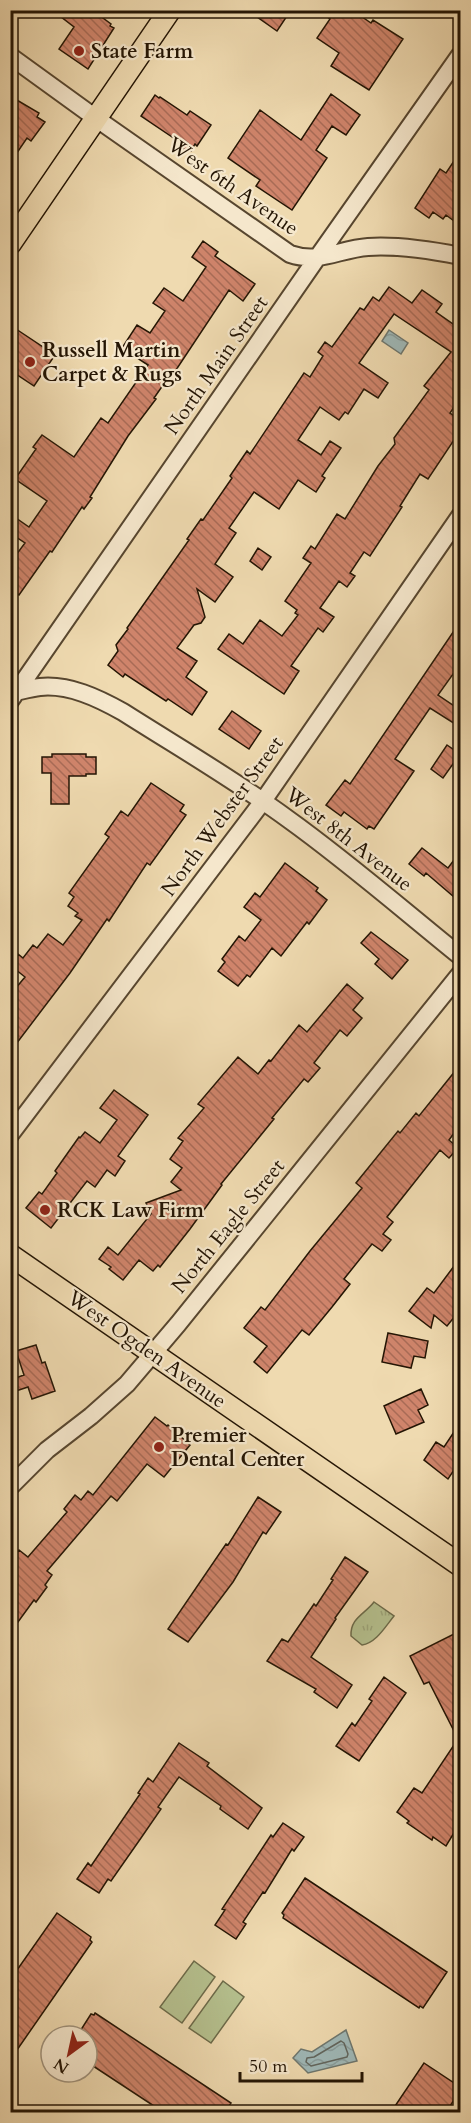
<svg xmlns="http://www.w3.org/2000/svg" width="471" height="2123" viewBox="0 0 471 2123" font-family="Cardo,serif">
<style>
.grass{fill:url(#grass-tufts);stroke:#6c6a49;stroke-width:1.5}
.pitch{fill:#b5c08e;stroke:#6c6a49;stroke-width:1.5}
.water{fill:url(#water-waves);stroke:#6e776f;stroke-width:1.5}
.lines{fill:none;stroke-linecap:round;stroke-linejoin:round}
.shore{stroke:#62665e;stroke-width:1.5}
.building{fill:url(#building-back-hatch);stroke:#241504;stroke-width:1.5}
.minor-casing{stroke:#57462f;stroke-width:20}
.major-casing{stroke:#241504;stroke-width:24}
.minor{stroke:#f5e7cc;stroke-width:16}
.major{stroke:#efdab0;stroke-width:21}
.poi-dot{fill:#8f2418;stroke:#f5e7cc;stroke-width:2}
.labels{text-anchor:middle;stroke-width:4.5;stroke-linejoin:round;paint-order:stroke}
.poi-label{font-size:21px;font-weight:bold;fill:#241504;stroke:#f5e7cc;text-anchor:start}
.street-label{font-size:21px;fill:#241504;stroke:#f5e7cc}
</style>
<defs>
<pattern id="grass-tufts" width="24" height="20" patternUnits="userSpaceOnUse" patternTransform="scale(1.5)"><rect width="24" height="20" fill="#b5c08e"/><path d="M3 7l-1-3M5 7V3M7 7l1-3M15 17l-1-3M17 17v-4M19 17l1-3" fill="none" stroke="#9ca479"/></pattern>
<pattern id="water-waves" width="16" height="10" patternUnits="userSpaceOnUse" patternTransform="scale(1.5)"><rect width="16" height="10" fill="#9fb8b7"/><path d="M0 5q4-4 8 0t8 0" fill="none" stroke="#899d9c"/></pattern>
<pattern id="building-back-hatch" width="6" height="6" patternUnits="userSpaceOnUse" patternTransform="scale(1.5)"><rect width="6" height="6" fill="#cf846b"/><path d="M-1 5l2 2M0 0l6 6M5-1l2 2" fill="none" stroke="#a86b56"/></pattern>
</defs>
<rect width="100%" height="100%" fill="#efdab0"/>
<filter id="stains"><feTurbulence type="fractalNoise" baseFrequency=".00333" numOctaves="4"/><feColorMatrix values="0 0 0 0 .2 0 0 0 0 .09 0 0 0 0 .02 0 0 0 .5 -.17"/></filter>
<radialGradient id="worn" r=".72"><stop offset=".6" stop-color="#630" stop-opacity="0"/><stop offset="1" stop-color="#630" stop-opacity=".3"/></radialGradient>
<path class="grass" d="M374 1602 394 1616C385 1627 376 1643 362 1645L351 1636C350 1618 365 1614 374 1602Z"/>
<path class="pitch" d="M194 1961 215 1977 182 2023 160 2007Z
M223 1981 244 1997 211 2043 189 2028Z"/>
<path class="water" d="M389 330 408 343 401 354 382 341Z
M346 2030 357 2061 308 2073 293 2058 301 2049 312 2052Z"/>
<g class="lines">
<path class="shore" d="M341 2041 344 2043 348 2054 347 2057 311 2066 306 2062 307 2058 314 2057Z"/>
</g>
<path class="building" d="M52 10H92L111 24 110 26 114 28 88 69 59 49 74 27Z
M247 10H291L277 31Z
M317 10H352L371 23 373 20 403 39 369 90 331 66 339 53 317 38 330 19Z
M331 94 360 115 346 135 332 126 316 150 327 158 292 210 256 186 260 180 228 158 260 110 301 140Z
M155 95 159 98 160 97 187 115 190 111 211 125 197 146 195 144 191 151 187 149 186 151 174 142 175 139 141 116Z
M10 96 39 113 37 117 45 122 31 141 27 138 10 163Z
M460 152V212L454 221 446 215 443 219 433 212 429 218 415 208 440 169 446 173Z
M203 241 218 252 215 256 255 284 243 301 229 290 172 376 170 375 154 398 156 399 128 436 90 497 92 498 84 509 82 507 52 552 50 551 19 595 10 590V563L25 543 10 533V514L29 527 47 501 15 479 36 449 33 447 42 435 74 457 101 418 108 423 148 365 122 348 137 325 150 333 165 311 153 303 164 288 183 301 206 267 192 257Z
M389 287 412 303 422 290 442 304 436 312 460 329V398L450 413 460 420 454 431 458 434 428 479 420 474 400 506 402 507 370 556 364 552 350 573 355 576 347 587 339 581 320 608 334 617 323 632 318 628 291 666 299 671 284 694 218 649 229 634 243 644 260 620 282 636 298 615 295 613 297 610 285 601 311 563 303 558 311 546 315 549 337 514 345 519 378 466 395 444 394 438 429 390 424 386 451 352 394 314 359 363 388 383 378 398 364 389 348 414 345 412 339 420 320 407 298 440 321 455 330 441 341 448 322 476 325 478 316 492 298 480 279 509 254 492 229 528 236 533 215 564 233 577 215 602 197 589 205 617 201 623 194 625 177 648 197 661 186 677 207 692 192 715 168 699 166 701 125 674 123 677 108 665 118 651 116 645 128 629 127 628 189 540 187 539 201 519 203 520 232 478 230 476 247 451 250 454 304 373 310 377 323 356 318 352 325 342 332 347 360 308 364 310 373 297 379 301Z
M10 325 55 355 34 386 10 370Z
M258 548 271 557 262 570 250 561Z
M460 622V680L453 674 438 695 460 710V715L455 724 430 708 395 759 414 771 374 829 369 826 367 829 344 812 341 816 326 805 345 780 350 784Z
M232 711 261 731 249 749 219 729Z
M447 745 460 754 443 778 431 769Z
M52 754H86V757H96V774H86V776H69V804H51V773H42V757H52Z
M151 783 184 805 180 811 186 815 150 865 147 863 109 921 107 919 70 973 10 1052V995L25 977 10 965 18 954 23 958 33 945 37 948 48 934 63 945 82 920 75 916 78 913 68 906 74 897 69 893 109 837 105 834 121 811 128 816Z
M422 848 448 868 460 852V902L426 873 424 876 409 864Z
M285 863 318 888 316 891 327 900 309 924 307 922 281 956 272 948 250 977 247 975 238 986 218 971 225 962 222 959 239 936 245 941 261 920 244 907 255 893 260 897Z
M371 932 408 960 392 979 375 964 379 959 361 943Z
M347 984 363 998 353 1010 362 1018 347 1036 340 1030 314 1063 320 1068 308 1082 304 1079 272 1118 274 1119 221 1184 222 1185 190 1229 160 1267 158 1265 153 1271 139 1260 123 1280 109 1269 111 1267 99 1259 108 1247 118 1255 151 1214 146 1203 181 1190 171 1182 182 1168 170 1159 183 1141 178 1138 204 1108 198 1104 238 1057 258 1074 269 1060 271 1061 299 1025 307 1032Z
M460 1065V1125L449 1140 458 1148 449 1158 440 1150 387 1217 393 1222 383 1234 391 1240 382 1251 372 1244 344 1279 350 1284 332 1307 309 1335 302 1330 267 1373 254 1362 267 1346 244 1328 261 1307 265 1310 310 1251 362 1188 356 1183 398 1131 400 1133 416 1113 419 1116Z
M114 1090 148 1115 118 1156 125 1161 115 1176 107 1170 95 1187 87 1181 51 1228 26 1208 39 1192 42 1194 57 1173 55 1171 79 1137 80 1138 85 1132 100 1143 117 1120 100 1108Z
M460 1258V1310L447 1326 434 1315 431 1328 409 1311 427 1288 434 1293Z
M388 1333 428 1341 425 1358 414 1356 411 1368 382 1362Z
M36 1345 42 1363 45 1362 55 1391 32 1399 28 1387 10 1393V1380L24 1375 16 1351Z
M421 1389 428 1405 418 1410 424 1422 396 1434 384 1406Z
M155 1417 167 1426 168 1425 190 1445 164 1477 147 1464 117 1501 111 1496 47 1571 52 1575 45 1585 47 1587 36 1602 34 1600 18 1622 10 1616V1562L19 1550 28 1557 67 1512 64 1509 75 1495 81 1500 88 1491 93 1495Z
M460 1423V1461L448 1479 424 1460 436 1442 444 1447Z
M258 1497 281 1512 266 1534 263 1532 233 1582 188 1642 168 1629 226 1544 228 1545Z
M345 1557 368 1572 335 1618 336 1619 311 1657 352 1685 337 1708 314 1692 316 1689 267 1661 282 1639 288 1642 314 1604 316 1606 333 1580 331 1579Z
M460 1631V1823L446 1846 433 1837 432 1840 407 1823 409 1821 397 1812 414 1788 422 1793 458 1739 429 1682 424 1684 410 1656Z
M384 1677 406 1693 359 1761 336 1746 352 1723 355 1726 372 1701 369 1699Z
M179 1743 209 1763 207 1766 262 1808 248 1829 220 1809 221 1806 179 1777 158 1807 161 1809 141 1838 111 1881 108 1879 99 1893 77 1879 88 1863 91 1866 140 1794 138 1793 148 1778 153 1782Z
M283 1823 304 1837 294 1851 292 1849 265 1893 263 1892 243 1922 246 1924 236 1939 215 1925 225 1910 222 1909 242 1879 271 1835 273 1837Z
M305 1878 447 1972 423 2008 420 2006 419 2008 283 1918 284 1915 282 1913Z
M57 1913 91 1937 90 1940 92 1942 10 2060V1980Z
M95 2013 231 2103 225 2112H163L87 2062V2036H77L91 2014 94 2015Z
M424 2063 460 2087V2091L446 2112H391Z"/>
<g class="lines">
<defs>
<path id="minor" d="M10 56 97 119 290 254C319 264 339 249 368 247 398 245 430 250 460 256
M11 693C21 691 30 688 40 687 69 684 98 698 123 712 178 747 235 780 288 819 348 862 403 910 460 956
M10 701 317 258 460 55
M10 1135 263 801 460 516
M10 1487 47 1450 91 1416 127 1384 178 1324 460 974"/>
<path id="major" d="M10 244 170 10
M10 1255 460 1565"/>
</defs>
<use href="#minor" class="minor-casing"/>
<use href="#major" class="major-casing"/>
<use href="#minor" class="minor"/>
<use href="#major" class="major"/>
</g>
<g class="poi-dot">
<circle cx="79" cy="51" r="6"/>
<circle cx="30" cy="362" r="6"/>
<circle cx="45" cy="1210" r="6"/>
<circle cx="159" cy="1447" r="6"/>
</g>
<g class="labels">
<g class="poi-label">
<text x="91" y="58">State Farm</text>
<text x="42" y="357">Russell Martin<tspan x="42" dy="24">Carpet &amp; Rugs</tspan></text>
<text x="57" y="1217">RCK Law Firm</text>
<text x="171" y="1442">Premier<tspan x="171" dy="24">Dental Center</tspan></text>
</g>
<g class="street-label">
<text transform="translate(233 186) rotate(35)" y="7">West 6th Avenue</text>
<text transform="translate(216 365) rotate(-55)" y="7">North Main Street</text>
<text transform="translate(222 816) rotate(-54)" y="7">North Webster Street</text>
<text transform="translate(349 839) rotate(38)" y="7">West 8th Avenue</text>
<text transform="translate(228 1226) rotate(-51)" y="7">North Eagle Street</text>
<text transform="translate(147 1349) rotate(35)" y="7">West Ogden Avenue</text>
</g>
</g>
<rect width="471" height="2123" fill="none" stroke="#efdab0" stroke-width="36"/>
<rect x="12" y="12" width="447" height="2099" fill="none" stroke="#241504" stroke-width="3"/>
<rect x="18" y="18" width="435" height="2087" fill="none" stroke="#241504" stroke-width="1.5"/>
<g transform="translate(69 2054) rotate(213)"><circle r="28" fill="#f5e7cc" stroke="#a1937c" stroke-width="1.5"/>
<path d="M0-4.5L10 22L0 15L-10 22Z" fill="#8f2418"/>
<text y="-9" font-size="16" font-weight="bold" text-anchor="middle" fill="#241504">N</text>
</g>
<path d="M240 2072v9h122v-9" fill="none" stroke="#241504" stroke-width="3"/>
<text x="249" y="2072" font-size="18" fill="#241504" stroke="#f5e7cc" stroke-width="4.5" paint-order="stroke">50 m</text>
<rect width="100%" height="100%" filter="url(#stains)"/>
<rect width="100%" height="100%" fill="url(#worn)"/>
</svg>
